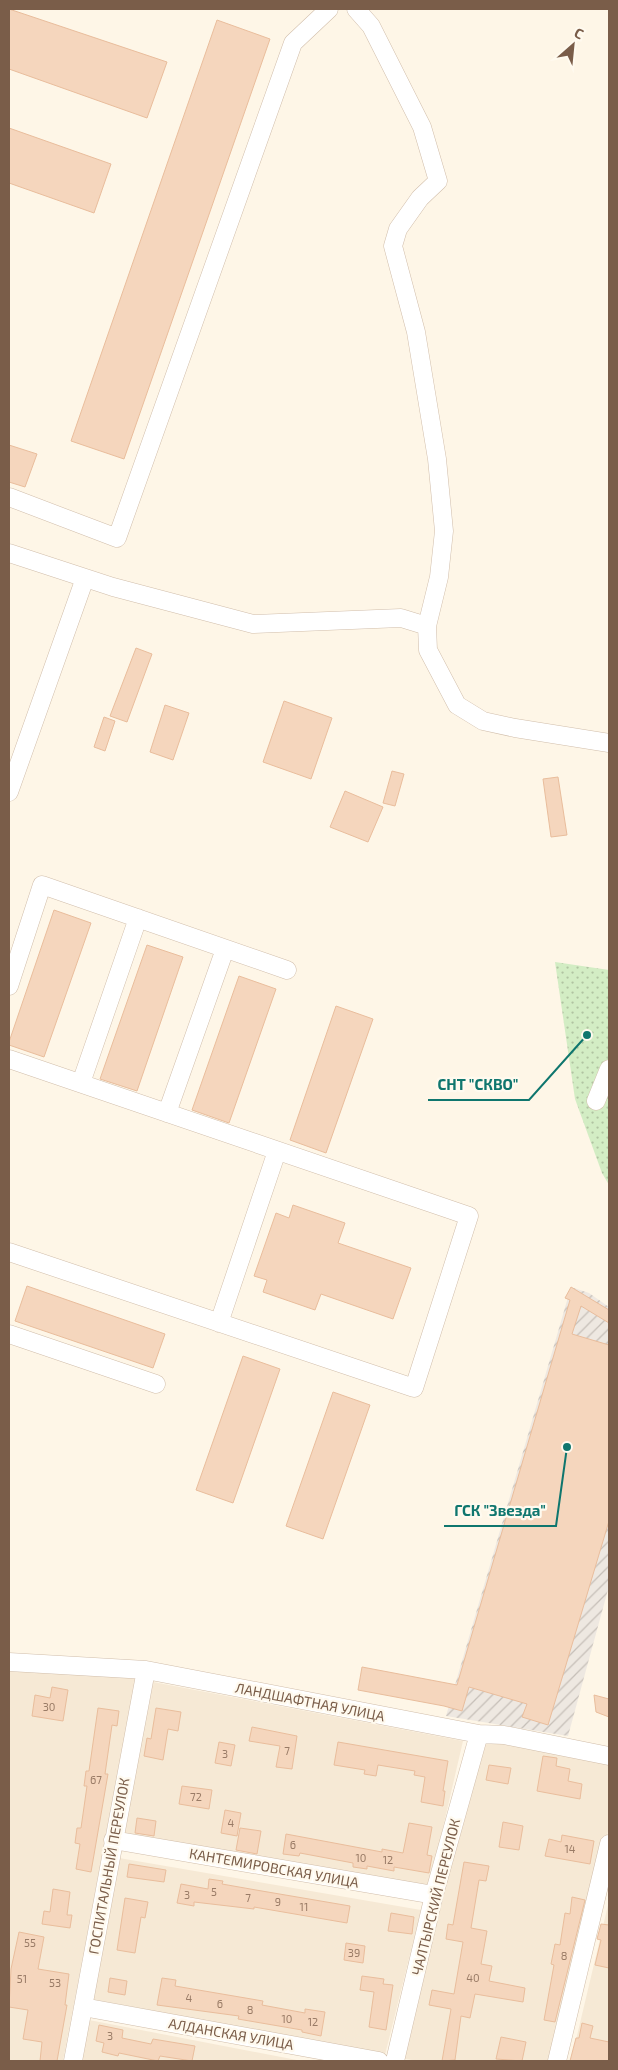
<svg xmlns="http://www.w3.org/2000/svg" width="618" height="2070" viewBox="0 0 618 2070" font-family="'Exo 2',sans-serif">
<style>
.residential{fill:#f6e9d5}
.industrial{fill:url(#industrial-furrows)}
.green{fill:url(#green-dots)}
.building{fill:#f5d6bd;stroke:#e9bd9c}
.lines{fill:none;stroke-linecap:round;stroke-linejoin:round}
.minor-casing{stroke:#d1beab;stroke-width:19}
.minor{stroke:#fff;stroke-width:18}
.labels{text-anchor:middle;stroke-width:4.5;stroke-linejoin:round;paint-order:stroke}
.number-label{font-size:11px;fill:#997b66}
.street-label{font-size:14px;fill:#7a5d49;stroke:#fffaef}
.leader{fill:none;stroke:#0f766e;stroke-width:2}
.callout-dot{fill:#0f766e;stroke:#fffaef;stroke-width:2}
.callout-label{font-size:15px;text-anchor:middle;font-weight:bold;fill:#0f766e;stroke:#fffaef;stroke-width:4.5;stroke-linejoin:round;paint-order:stroke}
</style>
<defs>
<pattern id="industrial-furrows" width="10" height="10" patternUnits="userSpaceOnUse" patternTransform="scale(1.25)"><rect width="10" height="10" fill="#eee8e1"/><path d="M-1 1l2-2M0 10L10 0M9 11l2-2" fill="none" stroke="#c6bfb8"/></pattern>
<pattern id="green-dots" width="8" height="8" patternUnits="userSpaceOnUse" patternTransform="scale(1.25)"><rect width="8" height="8" fill="#d3edc4"/><path d="M2 2h.1M6 6h.1" fill="none" stroke="#b0c3a1" stroke-width="1.8" stroke-linecap="round"/></pattern>
</defs>
<rect width="100%" height="100%" fill="#fef6e7"/>
<path class="residential" d="M9 1667 136 1676 63 2061H9Z
M153 1682 463 1741 428 1892 121 1839Z
M503 1738 609 1762V1827L553 2061H419L405 2059 404 2061 475 1748Z
M119 1858 421 1910 385 2055 92 1999Z
M609 1901V2061H571Z
M89 2020 302 2061H81Z"/>
<path class="industrial" d="M571 1287 589 1293 609 1307V1586L568 1736 446 1716Z"/>
<path class="green" d="M555 962 609 970V1185L602 1173 575 1099Z"/>
<path class="building" d="M9 9 167 62 147 118 9 69Z
M217 20 270 39 124 459 71 441Z
M9 128 111 164 94 213 9 183Z
M9 445 37 454 25 487 9 482Z
M136 648 152 654 127 722 110 716Z
M284 701 332 718 311 779 263 762Z
M165 705 189 713 173 760 150 752Z
M104 717 115 721 105 751 94 747Z
M392 771 404 774 395 806 383 803Z
M558 777 567 835 551 837 543 779Z
M345 791 383 807 368 842 330 827Z
M54 910 91 923 44 1057 9 1045V1042Z
M147 945 183 957 137 1091 100 1079Z
M239 976 276 989 229 1123 192 1110Z
M336 1006 373 1019 326 1153 290 1140Z
M293 1205 345 1223 338 1243 411 1268 393 1319 321 1294 315 1310 263 1292 267 1280 254 1276 276 1213 289 1218Z
M27 1286 165 1334 153 1368 15 1321Z
M571 1287 609 1310V1323L581 1306 572 1334 609 1345V1521L548 1725 522 1717 527 1704 469 1687 462 1711 444 1706 358 1690 362 1667 457 1685 570 1300 565 1298Z
M243 1356 280 1369 233 1503 196 1490Z
M333 1392 370 1405 323 1539 286 1526Z
M52 1687 68 1690 63 1721 32 1716 35 1695 50 1698Z
M594 1695 609 1699V1717L596 1712Z
M98 1708 119 1711 117 1726 112 1725 105 1774H108L91 1872 76 1869 80 1844 75 1843 77 1828H81L87 1786H84L86 1771H89Z
M156 1708 181 1712 178 1731 168 1729 163 1760 144 1756 147 1738 151 1739Z
M252 1727 297 1736 292 1769 276 1767 280 1746 249 1741Z
M219 1742 235 1745 231 1766 215 1763Z
M338 1742 448 1761 443 1791H445L443 1806 421 1802 425 1777 414 1775 415 1771 378 1765 376 1776 364 1774 365 1770 334 1765Z
M543 1756 557 1758 556 1766 570 1769 568 1781 582 1784 580 1799 537 1791Z
M489 1765 511 1768 508 1784 486 1780Z
M182 1786 212 1790 209 1809 179 1804Z
M225 1810 241 1813 237 1836 221 1833Z
M137 1818 156 1821 154 1836 135 1833Z
M503 1822 523 1826 519 1850 499 1847Z
M409 1823 432 1827 427 1855 432 1856 429 1873 394 1867V1871L367 1866V1869L353 1867V1863L300 1853 299 1856 283 1854 286 1834 382 1852V1849L403 1853Z
M240 1828 261 1831 257 1854 236 1850Z
M562 1835 594 1841 590 1864 545 1856 549 1839 561 1842Z
M464 1862 489 1866 486 1881 479 1880 471 1928 487 1931 481 1964 492 1966 489 1981 525 1988 523 2002 475 1994 470 2018 461 2016 455 2060 442 2061 451 2009 429 2005 432 1990 454 1994 463 1942 446 1939 448 1924 453 1925Z
M129 1864 166 1870 164 1882 127 1877Z
M209 1879 223 1881 222 1884 256 1890 350 1906 347 1923 254 1907V1909L194 1902V1906L177 1903 181 1884 208 1889Z
M53 1889 70 1892 67 1915H72L70 1928 42 1924 44 1911 50 1912Z
M572 1897 585 1900 555 2022 544 2020 554 1965 551 1964 555 1944 560 1945 565 1913 570 1914Z
M125 1898 148 1902 145 1918 141 1917 135 1953 117 1950Z
M391 1913 414 1917 412 1934 388 1931Z
M601 1924 609 1925V1968L595 1965 601 1940 597 1939Z
M19 1932 44 1937 38 1969 69 1974 65 2005H67L57 2061H40L42 2042 23 2039 28 2010 9 2007 11 1969Z
M346 1943 365 1946 363 1963 344 1960Z
M362 1976 384 1979 383 1984 393 1985 386 2030 369 2027 374 1992 360 1990Z
M110 1978 127 1981 125 1995 108 1992Z
M162 1978 176 1980 175 1986 263 2001 262 2005 305 2013V2009L325 2012 321 2036 302 2032V2030L238 2019 239 2016 157 2005Z
M582 2023 593 2026 590 2038 609 2042V2061H570L576 2038H579Z
M99 2025 123 2030 122 2038 151 2044 153 2039 195 2046 192 2061 160 2056 158 2061 119 2053 118 2056 102 2052 104 2043 96 2041Z
M501 2037 526 2042 522 2061 496 2059Z"/>
<g class="lines">
<defs>
<path id="minor" d="M356 9 371 26 422 127 438 181 420 198 398 229 393 246 416 332 437 459 444 531 439 577 427 626 428 650 457 705 483 721 515 728 609 743
M9 497 117 538 293 43 329 9
M9 553 113 587 253 624 401 618 427 626
M9 792 85 578
M9 986 42 885 287 970
M9 1059 469 1216 414 1388 9 1252
M81 1083 138 918
M596 1101 609 1069
M167 1113 225 949
M219 1323 277 1151
M9 1334 156 1384
M9 1662 146 1670 479 1734 504 1735 609 1756
M113 1840 434 1895
M83 2007 379 2061
M73 2061 146 1670
M395 2061 434 1895 479 1734
M557 2061 609 1844"/>
</defs>
<use href="#minor" class="minor-casing"/>
<use href="#minor" class="minor"/>
</g>
<g class="labels">
<g class="number-label">
<text x="49" y="1711">30</text>
<text x="287" y="1755">7</text>
<text x="225" y="1758">3</text>
<text x="96" y="1784">67</text>
<text x="196" y="1801">72</text>
<text x="231" y="1827">4</text>
<text x="293" y="1849">6</text>
<text x="570" y="1853">14</text>
<text x="361" y="1862">10</text>
<text x="388" y="1864">12</text>
<text x="214" y="1896">5</text>
<text x="187" y="1899">3</text>
<text x="248" y="1902">7</text>
<text x="278" y="1906">9</text>
<text x="304" y="1911">11</text>
<text x="30" y="1947">55</text>
<text x="354" y="1957">39</text>
<text x="564" y="1960">8</text>
<text x="473" y="1982">40</text>
<text x="22" y="1983">51</text>
<text x="55" y="1987">53</text>
<text x="189" y="2002">4</text>
<text x="220" y="2008">6</text>
<text x="250" y="2014">8</text>
<text x="287" y="2023">10</text>
<text x="313" y="2026">12</text>
<text x="110" y="2040">3</text>
</g>
<g class="street-label">
<text transform="translate(310 1702) rotate(11)" y="5">ЛАНДШАФТНАЯ УЛИЦА</text>
<text transform="translate(109 1866) rotate(-80)" y="5">ГОСПИТАЛЬНЫЙ ПЕРЕУЛОК</text>
<text transform="translate(274 1868) rotate(10)" y="5">КАНТЕМИРОВСКАЯ УЛИЦА</text>
<text transform="translate(436 1897) rotate(-76)" y="5">ЧАЛТЫРСКИЙ ПЕРЕУЛОК</text>
<text transform="translate(231 2034) rotate(10)" y="5">АЛДАНСКАЯ УЛИЦА</text>
</g>
</g>
<path class="leader" d="M587 1035L529 1100H428M567 1447L556 1526H444"/>
<g class="callout-dot">
<circle cx="587" cy="1035" r="5"/>
<circle cx="567" cy="1447" r="5"/>
</g>
<g class="callout-label">
<text x="478" y="1090">СНТ "СКВО"</text>
<text x="500" y="1516">ГСК "Звезда"</text>
</g>
<rect width="618" height="2070" fill="none" stroke="#7a5d49" stroke-width="20"/>
<g transform="translate(573 45) rotate(27)" stroke="#fffaef" stroke-width="4" paint-order="stroke">
<path d="M0-4L9 19L0 12L-9 19Z" fill="#7a5d49"/>
<text y="-8" font-size="14" font-weight="bold" text-anchor="middle" fill="#7a5d49">С</text>
</g>
</svg>
